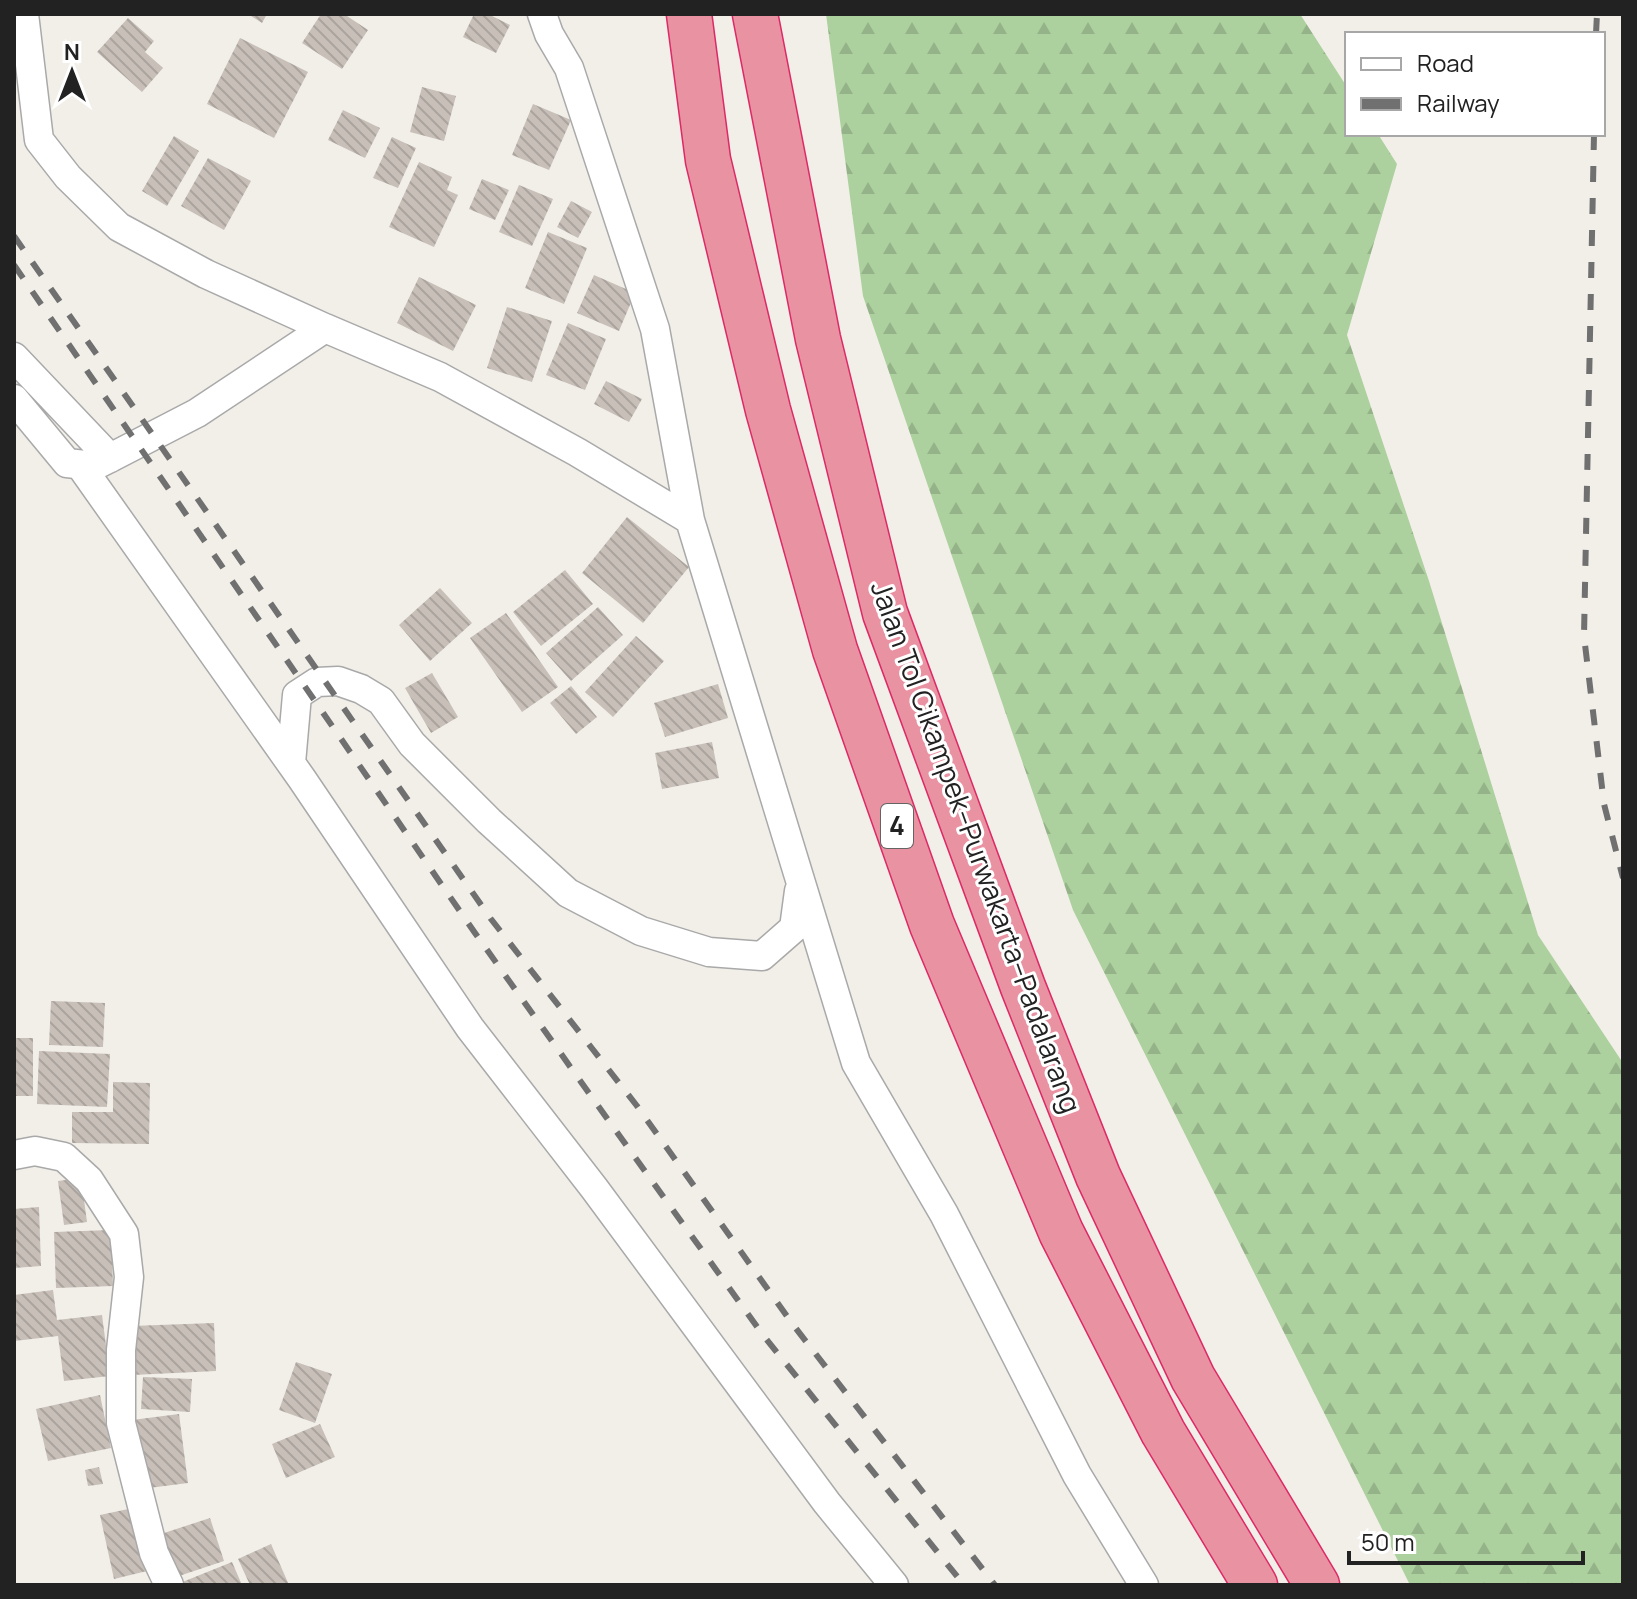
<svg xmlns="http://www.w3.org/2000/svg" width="1637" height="1599" viewBox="0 0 1637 1599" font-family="Manrope,sans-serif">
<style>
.forest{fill:url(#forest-firs)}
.building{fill:url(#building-back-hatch)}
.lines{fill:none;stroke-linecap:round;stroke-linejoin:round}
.minor-casing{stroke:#a9a9a9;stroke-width:31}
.motorway-casing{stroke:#dc2a67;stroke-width:47}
.minor{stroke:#fff;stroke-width:28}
.motorway{stroke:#e892a2;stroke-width:44}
.rail{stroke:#707070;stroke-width:6;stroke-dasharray:16 16;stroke-linecap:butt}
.labels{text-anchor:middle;stroke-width:6;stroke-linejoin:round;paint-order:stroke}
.shield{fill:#fff;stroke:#646464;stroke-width:2}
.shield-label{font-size:26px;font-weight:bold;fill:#222}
.street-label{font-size:28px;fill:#222;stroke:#fff}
</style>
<defs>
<pattern id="forest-firs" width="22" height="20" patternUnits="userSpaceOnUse" patternTransform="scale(2)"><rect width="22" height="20" fill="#add19e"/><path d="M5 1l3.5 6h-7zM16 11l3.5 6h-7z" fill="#95b388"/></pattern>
<pattern id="building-back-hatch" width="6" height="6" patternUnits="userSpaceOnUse" patternTransform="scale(2)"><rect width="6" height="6" fill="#c7bfb8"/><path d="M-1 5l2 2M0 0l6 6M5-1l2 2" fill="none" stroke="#aba49e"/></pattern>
</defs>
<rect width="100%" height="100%" fill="#f2efe9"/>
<path class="forest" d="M826 14H1300L1347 87V134H1378L1397 164 1347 335 1429 581 1538 935 1623 1063V1585H1410L1073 910 863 296Z"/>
<path class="building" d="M248 14H267L262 23Z
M321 14H344L368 30 342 69 302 43Z
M474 14H488L510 25 496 53 463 37Z
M128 18 154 41 145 52 163 68 142 92 97 52Z
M240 38 308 72 274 138 207 104Z
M422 87 456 96 444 141 410 132Z
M533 104 571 120 549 170 512 155Z
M343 110 380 128 365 158 328 140Z
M174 136 199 151 167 206 142 191Z
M392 137 416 148 398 188 373 178Z
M208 158 251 181 224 230 181 206Z
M419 162 452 177 447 190 458 195 434 247 389 227Z
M482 179 509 190 495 220 469 209Z
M519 185 553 199 532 246 499 232Z
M571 201 592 212 578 238 557 227Z
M548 232 587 248 564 304 525 288Z
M594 275 635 293 619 331 577 313Z
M419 277 476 305 453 351 397 323Z
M507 307 552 321 532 382 487 368Z
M568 323 606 339 585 390 546 375Z
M606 381 642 399 629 422 594 404Z
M627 517 689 567 643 623 582 573Z
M565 570 593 604 541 646 513 612Z
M440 588 472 623 430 661 399 625Z
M598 607 623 635 571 681 546 653Z
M506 613 558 687 522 712 470 638Z
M636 636 664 661 613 717 585 692Z
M432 673 458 717 431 733 405 688Z
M718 684 728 718 665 737 654 703Z
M571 686 597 717 576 734 550 703Z
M712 742 719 778 662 789 655 753Z
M51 1001 105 1003 103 1047 49 1045Z
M14 1038H33V1096H14Z
M39 1051 110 1054 107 1107 37 1104Z
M113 1082 150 1083 149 1144 72 1143V1112H113Z
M81 1178 87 1222 64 1225 58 1181Z
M39 1207 41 1266 14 1268V1209Z
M111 1230 113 1286 56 1288 54 1232Z
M53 1290 57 1320 102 1315 110 1376 64 1381 58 1336 14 1341V1295Z
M214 1323 216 1371 133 1375 131 1326Z
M296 1362 332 1374 315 1423 279 1410Z
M143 1377 192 1379 190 1412 141 1409Z
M100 1395 111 1448 48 1461 36 1409Z
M179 1414 188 1483 141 1489 132 1420Z
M320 1424 335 1457 286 1478 272 1444Z
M99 1467 103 1484 88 1486 85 1470Z
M133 1508 147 1571 114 1579 100 1515Z
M210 1518 224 1561 176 1577 161 1534Z
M271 1544 289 1585H250L238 1559Z
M232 1562 242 1585H175Z"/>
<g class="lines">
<defs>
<path id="minor" d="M24 14 39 140 68 177 119 227 206 274 325 328
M542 14 549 34 569 68 655 329 690 520 856 1063 944 1214 1077 1475 1144 1585
M14 357 110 458
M14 399 67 463 94 466 110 458 197 413 325 328 440 377 577 452 690 520
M80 465 302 779 470 1028 594 1188 827 1503 894 1585
M291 763 297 695 317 682 338 681 361 689 381 701 412 744 489 821 568 893 641 931 709 952 762 956 794 928 799 891
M14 1155 35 1151 64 1157 89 1180 124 1234 129 1277 121 1350V1423L154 1553 169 1585"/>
<path id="motorway" d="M689 14 708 160 768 410 835 650 932 925 1061 1232 1163 1432 1255 1585
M755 14 818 339 885 613 1023 987 1098 1176 1193 1378 1317 1585"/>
</defs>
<use href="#minor" class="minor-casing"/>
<use href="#motorway" class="motorway-casing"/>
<use href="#minor" class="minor"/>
<use href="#motorway" class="motorway"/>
<path class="rail" d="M1596 34 1597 14
M1594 134 1584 636 1604 804 1623 878
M14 236 491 919 637 1106 794 1326 995 1585
M14 265 475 933 611 1124 763 1335 964 1585"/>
</g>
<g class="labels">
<rect class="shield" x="881" y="804" width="32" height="44" rx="6"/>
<g class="shield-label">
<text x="897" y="835">4</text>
</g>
<g class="street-label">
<text transform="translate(976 847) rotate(70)" y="10">Jalan Tol Cikampek–Purwakarta–Padalarang</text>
</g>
</g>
<rect width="1637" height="1599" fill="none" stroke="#222222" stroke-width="32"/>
<rect x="1345" y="32" width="260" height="104" fill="#ffffff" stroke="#a7a7a7" stroke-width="2"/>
<rect x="1361" y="58" width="40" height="12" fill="#ffffff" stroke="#a7a7a7" stroke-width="2"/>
<text x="1417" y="72" font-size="24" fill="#222222">Road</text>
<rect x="1361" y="98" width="40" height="12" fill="#707070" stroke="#a7a7a7" stroke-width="2"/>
<text x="1417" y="112" font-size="24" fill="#222222">Railway</text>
<g transform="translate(72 72)" stroke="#ffffff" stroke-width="6" paint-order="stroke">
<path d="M0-6L14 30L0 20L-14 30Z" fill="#222222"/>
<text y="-12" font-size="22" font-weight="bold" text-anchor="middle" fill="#222222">N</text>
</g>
<path d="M1349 1551v12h234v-12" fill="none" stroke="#222222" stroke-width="4"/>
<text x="1361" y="1551" font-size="24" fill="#222222" stroke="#ffffff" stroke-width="6" paint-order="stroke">50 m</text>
</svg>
